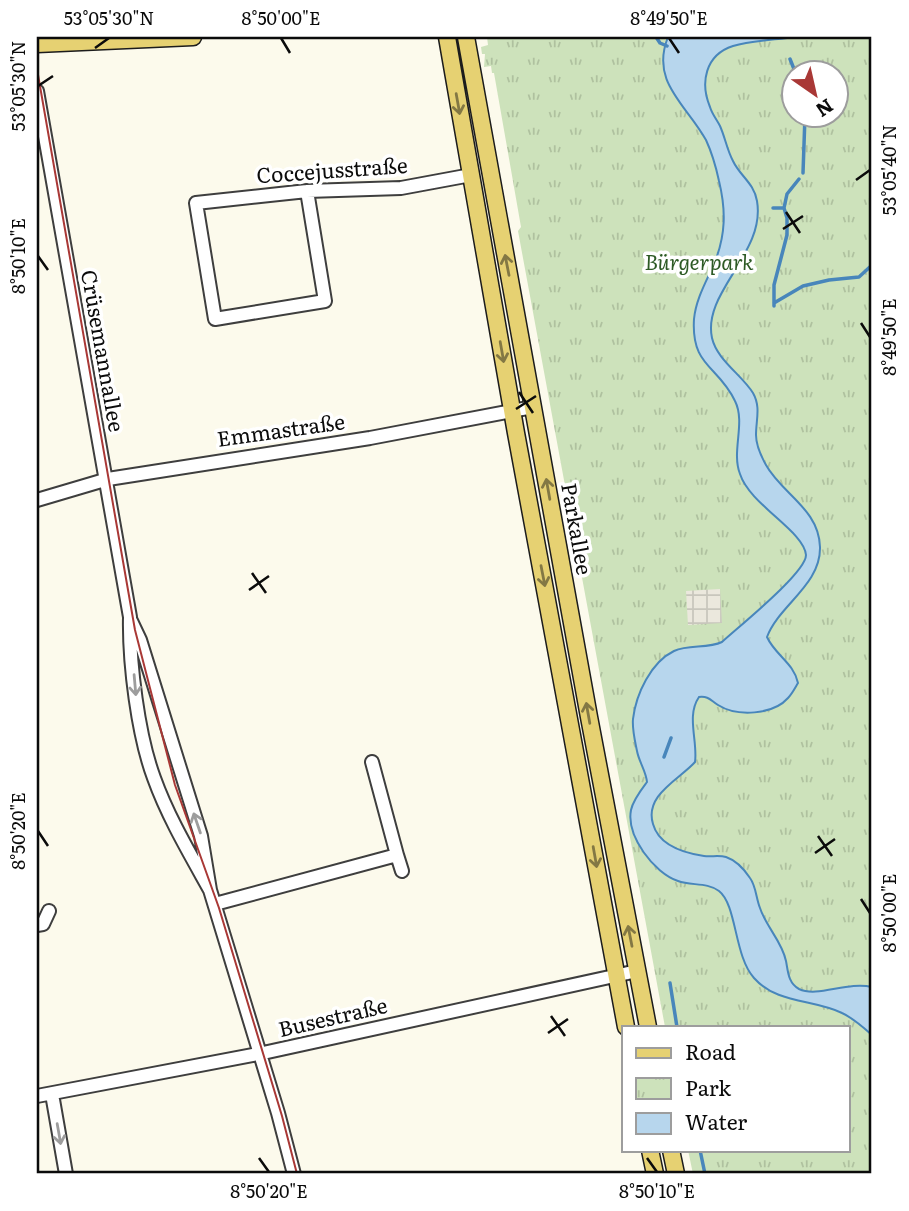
<svg xmlns="http://www.w3.org/2000/svg" width="909" height="1211" viewBox="0 0 909 1211" font-family="Literata,serif">
<style>
.park{fill:url(#park-tufts);fill-rule:evenodd}
.plaza{fill:url(#plaza-grid)}
.water{fill:#b7d6ed;stroke:#4886bb;stroke-width:2}
.lines{fill:none;stroke-linecap:round;stroke-linejoin:round}
.stream{stroke:#4886bb;stroke-width:3.5}
.minor-casing{stroke:#3e3e3e;stroke-width:16}
.major-casing{stroke:#1c1c1c;stroke-width:19}
.minor{stroke:#fff;stroke-width:12}
.major{stroke:#e6d172;stroke-width:16}
.tram{stroke:#a93836;stroke-width:2}
.oneway{stroke:#837844}
.oneway2{stroke:#9d9d9d}
.ticks{fill:none;stroke:#0b0b0b;stroke-width:2.5}
.labels{text-anchor:middle;stroke-width:7;stroke-linejoin:round;paint-order:stroke}
.street-label{font-size:21px;fill:#0b0b0b;stroke:#fff}
.park-label{font-size:21px;font-style:italic;fill:#2d5a25;stroke:#fff}
.neatline{fill:none;stroke:#0b0b0b;stroke-width:2.5}
.ticks-label{font-size:18px;text-anchor:middle;fill:#0b0b0b}
</style>
<defs>
<pattern id="park-tufts" width="24" height="20" patternUnits="userSpaceOnUse" patternTransform="scale(1.75)"><rect width="24" height="20" fill="#cde2bb"/><path d="M3 7l-1-3M5 7V3M7 7l1-3M15 17l-1-3M17 17v-4M19 17l1-3" fill="none" stroke="#afc19f"/></pattern>
<pattern id="plaza-grid" width="8" height="8" patternUnits="userSpaceOnUse" patternTransform="scale(1.75)"><rect width="8" height="8" fill="#ebe8dd"/><path d="M0 4h8M4 0v8" fill="none" stroke="#c8c6bc"/></pattern>
</defs>
<rect width="100%" height="100%" fill="#fcfaec"/>
<path class="park" d="M487 37H872V1174H693L688 1150H848V1027H665L518 231 521 227 494 73H492L491 66 484 67 485 54H482L481 47 488 45ZM794 74H836V116H794Z"/>
<path class="plaza" d="M720 589 722 623 688 625 686 591Z"/>
<path class="water" d="M668 37H796C775 40 753 40 733 46 705 55 700 83 710 107 712 114 717 120 720 126 725 137 727 150 733 161 740 176 754 183 757 201 766 253 702 292 712 338 717 360 742 375 753 393 761 407 756 420 756 435 756 445 761 456 766 465 782 494 819 509 820 547 821 585 779 605 767 637 775 655 794 663 798 683 795 688 792 694 788 698 773 715 737 717 718 705 710 700 709 696 699 697 686 716 698 741 695 762 680 779 644 795 653 824 659 846 684 853 704 856 711 857 719 855 726 857 735 860 744 869 750 878 756 886 756 898 760 908 766 927 782 941 786 961 788 971 788 983 799 989 818 998 847 981 872 987V1035C863 1027 853 1018 842 1013 813 999 777 1004 754 978 734 956 737 905 719 891 707 882 691 886 678 881 654 873 626 836 631 810 633 800 641 790 647 782 646 771 639 762 637 751 635 741 632 729 633 719 636 694 651 662 674 651 689 644 707 649 722 642 737 628 806 573 806 555 804 531 750 505 740 474 731 451 746 423 735 401 718 365 691 367 694 319 696 299 706 282 714 264 726 235 726 210 719 181 716 167 712 153 706 140 686 104 650 82 668 37Z"/>
<g class="lines">
<path class="stream" d="M656 37 660 43 667 46
M790 59 796 74
M803 173 805 116
M773 208H784
M774 303 803 286 829 280 859 277 872 265
M774 306V285L787 235V218L784 208 787 194 799 179
M664 757 671 738
M670 983 677 1027
M700 1150 705 1174"/>
<defs>
<path id="minor" d="M37 91 130 617C129 663 138 735 154 778 168 817 190 854 210 890
M307 191 325 301 215 319 196 203 307 191 401 188 471 175
M37 500 108 479 370 438 533 407
M131 621 140 640 201 836 210 890 278 1113 294 1174
M397 855 402 871
M215 904 397 855 372 762
M37 925 43 924 49 911
M52 1094 66 1174
M37 1096 263 1053 637 971"/>
<path id="major" d="M447 37 516 433 626 1027
M466 37 589 717 648 1027
M37 44 193 37
M650 1150 655 1174
M671 1150 676 1174"/>
</defs>
<use href="#minor" class="minor-casing"/>
<use href="#major" class="major-casing"/>
<use href="#minor" class="minor"/>
<use href="#major" class="major"/>
<path class="tram" d="M37 69 135 630 175 785 219 908 282 1116 297 1174"/>
</g>
<defs><path id="oneway-shaft" d="M-6 0H5M1.5-3L5.5 0L1.5 3" fill="none" stroke-width="1.6" stroke-linecap="round" stroke-linejoin="round" transform="scale(1.75)"/></defs>
<g class="oneway">
<use href="#oneway-shaft" transform="translate(458 104) rotate(80)"/>
<use href="#oneway-shaft" transform="translate(507 265) rotate(-101)"/>
<use href="#oneway-shaft" transform="translate(502 352) rotate(80)"/>
<use href="#oneway-shaft" transform="translate(548 489) rotate(-100)"/>
<use href="#oneway-shaft" transform="translate(543 576) rotate(79)"/>
<use href="#oneway-shaft" transform="translate(588 713) rotate(-100)"/>
<use href="#oneway-shaft" transform="translate(595 857) rotate(80)"/>
<use href="#oneway-shaft" transform="translate(630 936) rotate(-101)"/>
</g>
<g class="oneway2">
<use href="#oneway-shaft" transform="translate(135 685) rotate(85)"/>
<use href="#oneway-shaft" transform="translate(197 823) rotate(-109)"/>
<use href="#oneway-shaft" transform="translate(59 1134) rotate(80)"/>
</g>
<path class="ticks" d="M281 38 290 53M669 38 679 53M95 48 109 38M38 86 53 76M856 180 870 170M786 212 800 233M783 229 803 216M38 256 48 270M861 323 870 337M519 392 533 413M516 409 536 396M252 573 266 593M249 590 269 576M38 831 48 846M818 836 832 856M815 853 835 839M861 899 870 913M551 1016 565 1036M548 1033 568 1019M259 1158 269 1172M647 1158 657 1172"/>
<g class="labels">
<g class="street-label">
<text transform="translate(332 171) rotate(-4)" y="7">Coccejusstraße</text>
<text transform="translate(102 351) rotate(80)" y="7">Crüsemannallee</text>
<text transform="translate(281 431) rotate(-8)" y="7">Emmastraße</text>
<text transform="translate(576 529) rotate(80)" y="7">Parkallee</text>
<text transform="translate(333 1018) rotate(-13)" y="7">Busestraße</text>
</g>
<g class="park-label">
<text x="699" y="270">Bürgerpark</text>
</g>
</g>
<rect width="909" height="1211" fill="none" stroke="#ffffff" stroke-width="77"/>
<rect x="622" y="1026" width="228" height="126" fill="#ffffff" stroke="#9d9d9d" stroke-width="2"/>
<rect x="636" y="1048" width="35" height="10" fill="#e6d172" stroke="#9d9d9d" stroke-width="2"/>
<text x="685" y="1060" font-size="21" fill="#0b0b0b">Road</text>
<rect x="636" y="1078" width="35" height="21" fill="url(#park-tufts)" stroke="#9d9d9d" stroke-width="2"/>
<text x="685" y="1096" font-size="21" fill="#0b0b0b">Park</text>
<rect x="636" y="1113" width="35" height="21" fill="#b7d6ed" stroke="#9d9d9d" stroke-width="2"/>
<text x="685" y="1130" font-size="21" fill="#0b0b0b">Water</text>
<g transform="translate(815 94) rotate(146)"><circle r="33" fill="#ffffff" stroke="#9d9d9d" stroke-width="2"/>
<path d="M0-5L12 26L0 18L-12 26Z" fill="#a93836"/>
<text y="-10" font-size="19" font-weight="bold" text-anchor="middle" fill="#0b0b0b">N</text>
</g>
<rect x="38" y="38" width="832" height="1134" class="neatline"/>
<g class="ticks-label">
<text x="109" y="25">53°05'30"N</text>
<text x="281" y="25">8°50'00"E</text>
<text x="669" y="25">8°49'50"E</text>
<text transform="translate(19 86) rotate(-90)" y="6">53°05'30"N</text>
<text transform="translate(890 170) rotate(-90)" y="6">53°05'40"N</text>
<text transform="translate(19 256) rotate(-90)" y="6">8°50'10"E</text>
<text transform="translate(890 337) rotate(-90)" y="6">8°49'50"E</text>
<text transform="translate(19 831) rotate(-90)" y="6">8°50'20"E</text>
<text transform="translate(890 913) rotate(-90)" y="6">8°50'00"E</text>
<text x="269" y="1198">8°50'20"E</text>
<text x="657" y="1198">8°50'10"E</text>
</g>
</svg>
